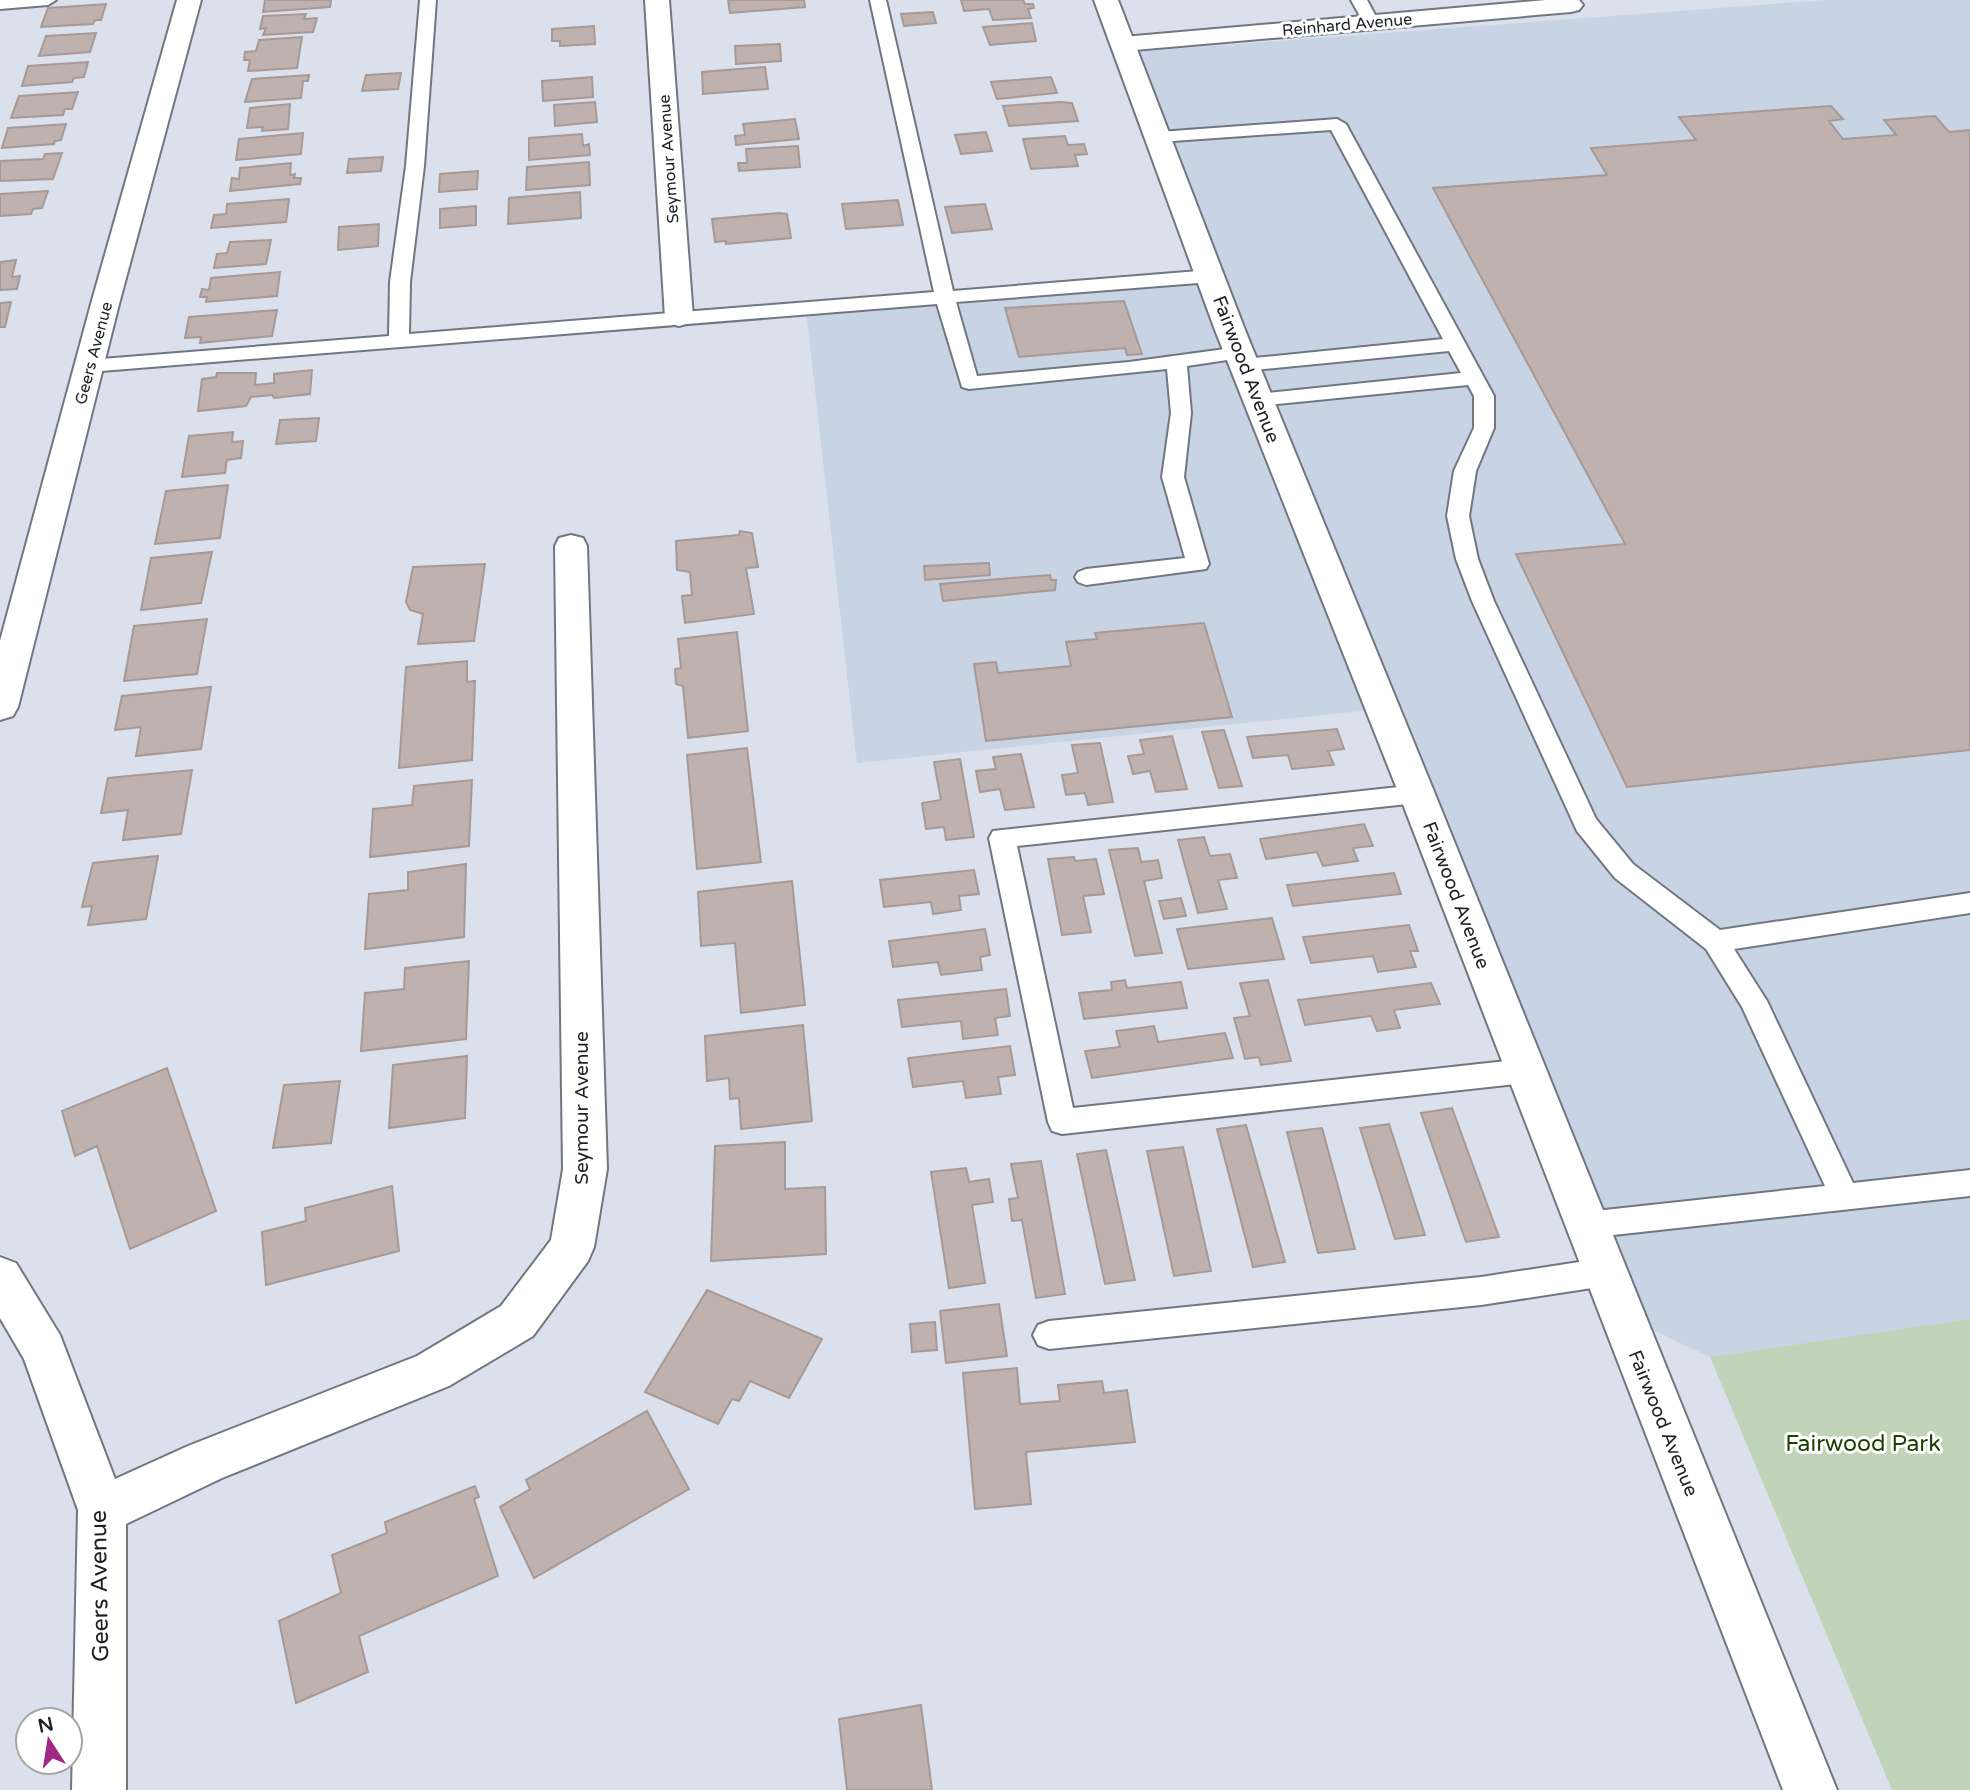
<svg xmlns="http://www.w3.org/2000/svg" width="1970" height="1790" viewBox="0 0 1970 1790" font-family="'Varela Round',sans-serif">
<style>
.built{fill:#c8d3e3}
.green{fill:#c1d3b8}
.building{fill:#bfb1ae;stroke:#a79996;stroke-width:2}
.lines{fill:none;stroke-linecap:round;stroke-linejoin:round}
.service-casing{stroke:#717781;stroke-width:4}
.minor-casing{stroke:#717781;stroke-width:4}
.tertiary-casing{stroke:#717781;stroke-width:4}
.service{fill:#fff;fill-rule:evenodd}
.minor{fill:#fff;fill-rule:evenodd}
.tertiary{fill:#fff;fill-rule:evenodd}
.labels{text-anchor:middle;stroke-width:6;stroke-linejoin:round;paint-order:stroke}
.far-street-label{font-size:16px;fill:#1e2024;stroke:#fff}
.street-label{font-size:19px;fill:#1e2024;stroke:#fff}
.near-park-label{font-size:23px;fill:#1d3f00;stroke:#fff}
.near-street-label{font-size:23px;fill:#1e2024;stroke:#fff}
</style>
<rect width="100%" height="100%" fill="#dae1ec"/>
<path class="built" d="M1826 0H1970V1319L1710 1357 1632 1320 1391 708 857 763 806 310 1216 279 1130 52Z"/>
<path class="green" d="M1970 1319V1790H1892L1710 1357Z"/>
<path class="building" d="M265 0H331L330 7 263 12Z
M728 0H804L805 7 730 13Z
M961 0H1023L1025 4H1033L1034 8 1028 9 1031 18 993 20 989 9 964 11Z
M106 4 101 20H95L93 24 41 27 48 8Z
M933 12 936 23 904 26 901 14Z
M306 14 304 19 317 18 313 32 263 35 266 28 260 29 263 16Z
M1032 23 1036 41 990 45 983 27Z
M594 26 595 44 560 46V41H552V29Z
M96 33 90 52 39 56 46 36Z
M302 37 297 68 248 71 250 60H244L245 52 256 51 259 40Z
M780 44 781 61 736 64 735 46Z
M88 62 84 77 74 78 72 82 22 86 28 66Z
M765 67 768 89 703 94 702 72Z
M401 73 398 89 362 91 366 75Z
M309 75 308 81H303L301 98 245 102 252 79Z
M592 77 593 97 543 101 542 81Z
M1051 77 1057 93 997 99 991 82Z
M78 92 72 109H65L63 115 11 118 19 96Z
M595 102 597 122 555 126 554 105Z
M1060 102 1072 103 1078 121 1009 126 1003 106Z
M290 104 288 129 262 131 263 127 247 128 250 108Z
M1831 106 1843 119 1829 121 1843 139 1896 135 1884 120 1935 116 1949 132 1970 130V750L1627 787 1516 554 1625 544 1433 188 1607 175 1591 148 1696 140 1679 117Z
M795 119 799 139 736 145 735 136 745 135 743 124Z
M66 124 61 140 55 141 54 144 2 148 8 128Z
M986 132 992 151 961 154 955 135Z
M303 133 301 154 236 160 239 139Z
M582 134 583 146 589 144 590 155 529 160V138Z
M1065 136 1068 145 1084 144 1087 154 1075 155 1078 166 1031 169 1023 139Z
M798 146 800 167 739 171 738 163H747L746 149Z
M62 153 53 179 0 181V161L43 159 45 154Z
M383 157 381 171 347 173 349 159Z
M589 162 590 185 526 190 527 167Z
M291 163 290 175 295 174 294 178H301L300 184 230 191 232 178 239 179 240 168Z
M478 171 477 189 439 192 440 174Z
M48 191 42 208 33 209 31 214 0 216V194Z
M580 192 581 218 508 224 509 198Z
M289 199 286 222 211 228 214 215 226 214 227 204Z
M898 200 903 225 846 229 842 204Z
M985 204 992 229 952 233 945 207Z
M476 206V225L440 228V209Z
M779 213 787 214 791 238 726 244V241L715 242 712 219Z
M379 224 378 246 338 250 339 227Z
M271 240 266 264 214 268 217 254 227 253 230 242Z
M16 260 12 277 20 276 17 289 0 290V262Z
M280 272 277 296 206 302 207 297H200L202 289 209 290 211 278Z
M1124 301 1142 354 1127 355 1125 348 1019 357 1005 308Z
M11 302 5 327H0V303Z
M277 310 272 336 200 343 201 337 185 338 189 317Z
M312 370 310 394 274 398 272 395 251 397 246 406 198 411 202 379 216 377 217 373H256L255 385 274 383V374Z
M319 418 316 441 276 444 280 420Z
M233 432 232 442 243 441 241 458 227 460 225 473 182 477 189 436Z
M228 485 220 538 155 544 166 491Z
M740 531 752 533 758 567 746 568 754 614 685 623 682 596 692 595 690 572 677 570 676 541 739 535Z
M212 552 201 603 141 610 151 558Z
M989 563 990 575 925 580 924 566Z
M485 564 474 641 418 644 423 614 410 610 406 602 413 567Z
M1050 575 1051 580H1056L1055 590 943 601 940 584Z
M207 619 197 674 124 681 134 626Z
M1204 623 1232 717 986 741 974 664 996 662 998 673 1071 666 1066 642 1097 639 1095 633Z
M737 632 748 731 688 738 683 686 676 684 675 669 681 668 678 639Z
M467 661V682L475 681 472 760 399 768 406 667Z
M211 687 201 749 136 756 141 727 115 730 122 696Z
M1337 729 1344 749 1328 751 1334 765 1292 769 1288 755 1253 758 1247 737Z
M1224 730 1242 786 1219 788 1202 732Z
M1172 736 1187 789 1156 792 1150 771 1133 774 1128 756 1144 754 1140 740Z
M1100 743 1113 802 1088 805 1085 793 1066 795 1062 775 1078 773 1072 745Z
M747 748 761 862 697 869 687 755Z
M1021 754 1034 807 1005 810 1000 789 980 792 976 771 996 769 993 757Z
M960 759 974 837 946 840 944 827 926 829 922 803 941 800 934 762Z
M192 770 181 834 123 840 128 810 101 813 108 778Z
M472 780 469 846 370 857 373 809 412 805 414 786Z
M1364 824 1373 846 1353 848 1358 861 1323 866 1317 852 1266 859 1260 839Z
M1204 837 1210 856 1230 854 1237 878 1218 880 1227 909 1198 913 1178 840Z
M1138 848 1141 862 1158 860 1162 878 1144 881 1162 953 1135 956 1109 850Z
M158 856 146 919 88 925 92 906 82 907 93 863Z
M1074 857 1075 861 1096 859 1104 894 1083 896 1091 932 1062 935 1048 859Z
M466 864 464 937 365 949 369 894 408 890V872Z
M974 870 979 894 959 896 961 910 933 914 931 902 884 907 880 880Z
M1394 873 1401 894 1293 906 1287 885Z
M792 881 805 1005 741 1013 735 943 701 946 698 892Z
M1181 898 1186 916 1164 919 1159 901Z
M1272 918 1284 959 1188 969 1177 929Z
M1409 925 1418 951H1410L1416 967 1378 972 1373 956 1311 963 1303 937Z
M985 929 990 955 980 957 982 970 941 975 938 962 893 967 889 941Z
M469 961 466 1039 361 1051 365 993 404 989 405 968Z
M1125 980 1127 988 1181 982 1187 1008 1084 1019 1079 993 1112 990 1111 982Z
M1268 980 1291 1061 1261 1065 1259 1057 1245 1059 1234 1018 1250 1016 1240 983Z
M1431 983 1440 1004 1394 1010 1400 1028 1377 1031 1371 1016 1305 1025 1298 1000Z
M1006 989 1010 1016 995 1018 998 1035 963 1039 961 1021 902 1027 898 1000Z
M803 1025 812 1121 741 1129 739 1098 730 1099 729 1078 707 1081 705 1036Z
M1154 1026 1158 1042 1225 1033 1233 1058 1092 1078 1085 1051 1120 1047 1116 1031Z
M1010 1046 1015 1075 998 1077 1001 1094 966 1098 963 1081 913 1087 908 1058Z
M467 1056 465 1118 389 1128 393 1065Z
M167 1068 216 1211 130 1249 97 1146 75 1156 62 1111Z
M340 1081 331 1143 273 1148 284 1085Z
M1452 1108 1499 1237 1466 1242 1421 1113Z
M1389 1124 1425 1235 1395 1239 1360 1128Z
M1246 1125 1285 1262 1253 1267 1217 1129Z
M1322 1128 1355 1249 1318 1253 1287 1132Z
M785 1142V1189L825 1187 826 1254 711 1261 715 1146Z
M1183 1147 1211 1271 1174 1276 1147 1151Z
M1106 1150 1135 1280 1105 1284 1077 1154Z
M1041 1161 1065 1294 1036 1298 1022 1220 1012 1221 1009 1199 1018 1198 1011 1164Z
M966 1168 969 1182 989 1179 993 1202 972 1205 985 1283 949 1288 931 1172Z
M392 1186 399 1251 266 1285 262 1232 306 1221 305 1208Z
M707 1290 822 1339 789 1398 750 1381 739 1401 732 1399 718 1424 645 1392Z
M999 1304 1007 1356 946 1363 940 1311Z
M935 1322 937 1350 912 1352 910 1324Z
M1017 1368 1020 1404 1060 1401 1058 1385 1102 1381 1104 1393 1127 1390 1135 1442 1026 1452 1031 1504 975 1509 963 1373Z
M647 1411 689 1489 534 1578 500 1507 530 1489 526 1480Z
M475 1486 479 1497 474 1499 498 1576 359 1636 368 1672 296 1703 279 1621 341 1593 332 1555 387 1533 385 1522Z
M921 1705 932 1790H847L839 1719Z"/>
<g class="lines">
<defs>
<path id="service" d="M0 0H56L48 5 0 9Z
M420 0H436L424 166 410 282 409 334 934 292 870 0H886L953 291 1211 270 1221 276 1211 282 956 302 977 376 1129 362 1240 347 1247 349 1250 353 1247 357 1187 366 1191 413 1184 477 1209 564 1206 569 1086 585 1078 582 1075 577 1078 572 1086 569 1185 558 1162 477 1171 413 1167 369 969 389 962 387 937 304 89 372 82 370 79 366 82 362 89 360 389 336 390 282 406 166Z
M1351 0H1367L1379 22 1377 25H1365Z
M1337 119 1346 124 1494 396V428L1476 471 1469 516 1478 559 1494 601 1596 819 1633 864 1720 930 1970 893V913L1734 949 1767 1001 1853 1183 1970 1170V1196L1586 1238 1575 1234 1571 1225 1575 1216 1586 1212 1825 1186 1742 1007 1706 949 1615 878 1577 831 1472 601 1456 559 1447 516 1454 471 1474 428V396L1468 385 1258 406 1251 404 1248 400 1251 396 1258 394 1461 373 1449 351 1244 371 1237 369 1234 365 1237 361 1244 359 1443 339 1331 130 1159 142 1150 137 1159 132Z
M1417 785 1426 787 1430 794 1426 801 1417 803 1017 846 1073 1108 1525 1059 1535 1063 1539 1071 1535 1079 1525 1083 1062 1134 1052 1131 1048 1122 989 838 993 831Z
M1605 1258 1616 1262 1620 1272 1616 1282 1605 1286 1481 1305 1049 1349 1038 1345 1033 1335 1038 1325 1049 1321 1481 1277Z"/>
<path id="minor" d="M177 0H201L119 304 18 707 13 716 0 720V641L91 304Z
M645 0H669L693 317 689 323 679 326 669 323 665 317Z
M1546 0H1579L1583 5 1579 10 1571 12 1123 51 1114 49 1111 44 1114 39 1123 37Z
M571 535 583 538 587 546 607 1169 594 1247 588 1261 533 1336 449 1386 222 1478 126 1524V1790H72L78 1510 24 1359 0 1318V1257L16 1263 60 1335 115 1479 188 1446 417 1356 501 1306 551 1240 563 1169 555 546 559 538Z"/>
<path id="tertiary" d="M1094 0H1118L1245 330 1435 794 1837 1790H1783L1399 794 1215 330Z"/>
</defs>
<use href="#service" class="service-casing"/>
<use href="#minor" class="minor-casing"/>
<use href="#tertiary" class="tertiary-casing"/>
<use href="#service" class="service"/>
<use href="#minor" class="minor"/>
<use href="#tertiary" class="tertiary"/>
</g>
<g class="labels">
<g class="far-street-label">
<text transform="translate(1347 24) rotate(-5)" y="6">Reinhard Avenue</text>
<text transform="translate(668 159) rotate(-94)" y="6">Seymour Avenue</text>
<text transform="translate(93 353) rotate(-75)" y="6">Geers Avenue</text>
</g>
<g class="street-label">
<text transform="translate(1247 369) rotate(69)" y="7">Fairwood Avenue</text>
<text transform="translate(1457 895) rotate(69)" y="7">Fairwood Avenue</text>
<text transform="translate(581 1108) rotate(-90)" y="7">Seymour Avenue</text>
<text transform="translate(1664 1423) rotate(68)" y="7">Fairwood Avenue</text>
</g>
<g class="near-park-label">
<text x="1863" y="1451">Fairwood Park</text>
</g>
<g class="near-street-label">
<text transform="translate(99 1586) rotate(-91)" y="8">Geers Avenue</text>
</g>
</g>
<g transform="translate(49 1741) rotate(348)"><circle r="33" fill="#ffffff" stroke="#a5a6a7" stroke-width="2"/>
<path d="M0-5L12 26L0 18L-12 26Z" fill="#a02a83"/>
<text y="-10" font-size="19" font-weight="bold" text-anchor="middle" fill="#1e2024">N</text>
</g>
</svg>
